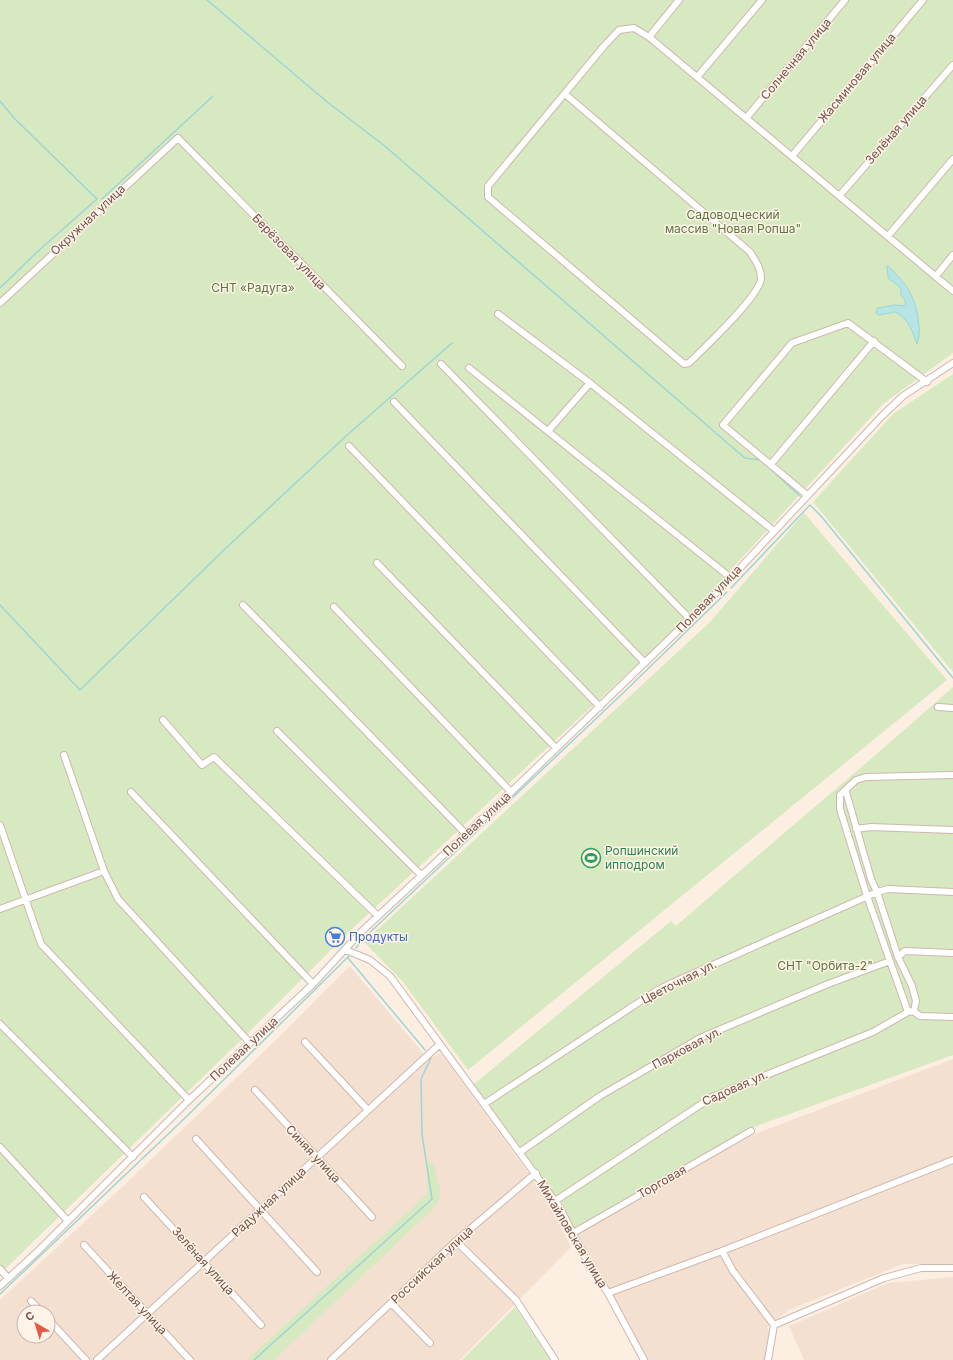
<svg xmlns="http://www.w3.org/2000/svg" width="953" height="1360" viewBox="0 0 953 1360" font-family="Inter,sans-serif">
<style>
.residential{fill:#f4e0d0;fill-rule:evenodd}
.green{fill:#d6e9c1}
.water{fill:#b7e4e5;stroke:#9dd5d7}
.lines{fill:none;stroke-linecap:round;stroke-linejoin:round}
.stream{stroke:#9dd5d7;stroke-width:1.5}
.minor-casing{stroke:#cfb7ac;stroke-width:8}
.minor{stroke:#fff;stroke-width:6}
.labels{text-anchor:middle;stroke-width:3;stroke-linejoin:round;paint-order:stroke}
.street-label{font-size:12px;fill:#735349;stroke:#fff3e8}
.park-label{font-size:12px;fill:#587941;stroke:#fff3e8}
.leisure-label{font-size:12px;fill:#27864d;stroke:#fff3e8;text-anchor:start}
.shop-label{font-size:12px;fill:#366cbe;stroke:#fff3e8;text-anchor:start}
</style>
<rect width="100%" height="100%" fill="#fcefe2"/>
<path class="residential" d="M350 966 428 1059 441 1053 535 1182 553 1212 571 1247 460 1360H0V1300L120 1189 280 1036ZM24 1312H48V1336H24Z
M953 1059V1264H903L789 1310 767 1327 770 1338 766 1360H648L576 1233 755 1134Z
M953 1277V1360H804L789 1326 888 1283Z"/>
<path class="green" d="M0 0H953V353L883 404 685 620 351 930 240 1041 0 1274Z
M953 374V672L813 502 893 414Z
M804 513 947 680 468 1070 403 982 364 942 710 622Z
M953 687V1055L754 1127 574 1230 562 1205 474 1084 671 921 676 926C768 846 862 768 953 687Z
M428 1160 435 1166C436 1184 445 1189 437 1205L274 1360H247L427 1194V1163Z
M515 1307 550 1360H462Z"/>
<path class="water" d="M887 265C904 281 914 293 918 317 919 329 921 332 917 344 912 330 908 318 895 312L879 315 876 313 877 308 895 305 906 306 905 300 901 295V288L888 278Z"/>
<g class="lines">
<path class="stream" d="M207 0 326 101 386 147 732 447 745 458 761 460
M0 101 14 118 97 199 37 252 0 288
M102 199 213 96
M764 463 800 496
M731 588 810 505 821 516 953 678
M0 605 80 690 226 548 345 437 452 343
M356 948 362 940 621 695 727 592
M348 958 425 1050
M0 1294 185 1118 349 956
M254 1360 432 1199 422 1134 421 1079 431 1058"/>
<defs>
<path id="minor" d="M649 37 679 0
M698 76 762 0
M565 94 750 252C755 260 761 268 761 278 761 295 704 348 689 363L684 364 488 197V186L604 46 619 30 634 28 649 37 953 291
M747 117 845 0
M792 156 923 0
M840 195 953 65
M888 236 953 159
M936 276 953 255
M0 303 178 138 402 366
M498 314 590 383 774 531
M441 364 690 619
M469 368 731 578
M394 402 645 663
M548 431 590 383
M349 446 600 707
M771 464 874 341
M807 495 723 425 792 343 848 323 927 382
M377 563 556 748
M243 605 466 834
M334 607 511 792
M938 707 953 708
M163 720 202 765 214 757 378 916
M277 731 421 875
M64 755 104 871 118 899 250 1043
M131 792 313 984
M846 792 871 879 877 892 898 957 912 986 916 1001 914 1011
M0 825 41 944 189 1100
M856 829 871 827 953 830
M0 909 104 871
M346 950 370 960 390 976 560 1208 589 1265 608 1293 644 1360
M898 957 905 951 953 953
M908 1012 867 896 840 809V795L856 780 866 777 953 775
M0 1024 133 1157
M305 1042 368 1110
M255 1090 372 1217
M484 1104 656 991 672 983 877 892 888 889 953 892
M196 1139 317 1272
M0 1147 68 1221
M520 1152 600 1096 700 1038 828 984 890 961
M144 1197 261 1325
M555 1201 712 1097 873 1032 908 1012 913 1011 920 1016 953 1017
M573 1233 751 1131
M456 1241 516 1300 555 1360
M84 1245 190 1360
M722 1251 733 1271 774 1325 884 1278 921 1268H953
M0 1269 8 1278
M0 1286 37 1252 189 1100 313 984 361 932 511 792 690 619 725 584 882 416 903 396 953 363
M608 1293 722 1251 953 1160
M31 1301 42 1312
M391 1303 430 1343
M48 1319 86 1360
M97 1360 440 1044
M331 1360 456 1241 536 1173
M768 1360 774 1325"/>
</defs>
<use href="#minor" class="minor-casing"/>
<use href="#minor" class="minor"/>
</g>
<defs>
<symbol id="stadium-ring" viewBox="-11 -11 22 22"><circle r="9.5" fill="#fff3e8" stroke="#2e9e5b" stroke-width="1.5"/><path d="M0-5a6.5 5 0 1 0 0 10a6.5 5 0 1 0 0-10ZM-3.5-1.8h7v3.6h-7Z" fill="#2e9e5b"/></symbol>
<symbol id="supermarket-ring" viewBox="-11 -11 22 22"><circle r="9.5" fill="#fff3e8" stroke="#3f7fe0" stroke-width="1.5"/><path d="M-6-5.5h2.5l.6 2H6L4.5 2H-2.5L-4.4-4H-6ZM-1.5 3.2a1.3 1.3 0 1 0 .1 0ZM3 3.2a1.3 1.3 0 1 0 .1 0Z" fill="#3f7fe0"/></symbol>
</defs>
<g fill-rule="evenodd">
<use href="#stadium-ring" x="580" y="847" width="22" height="22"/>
<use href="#supermarket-ring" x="324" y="926" width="22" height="22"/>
</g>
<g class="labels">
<g class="street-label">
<text transform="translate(796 59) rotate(-50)" y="4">Солнечная улица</text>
<text transform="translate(857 78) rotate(-50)" y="4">Жасминовая улица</text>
<text transform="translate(896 130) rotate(-49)" y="4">Зелёная улица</text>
<text transform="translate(88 220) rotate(-43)" y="4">Окружная улица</text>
<text transform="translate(289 252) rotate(46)" y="4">Берёзовая улица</text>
<text transform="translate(709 599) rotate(-46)" y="4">Полевая улица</text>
<text transform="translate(477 824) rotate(-43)" y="4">Полевая улица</text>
<text transform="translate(679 982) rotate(-27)" y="4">Цветочная ул.</text>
<text transform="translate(687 1048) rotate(-28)" y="4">Парковая ул.</text>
<text transform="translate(244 1049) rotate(-43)" y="4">Полевая улица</text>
<text transform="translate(735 1088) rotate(-24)" y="4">Садовая ул.</text>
<text transform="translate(313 1154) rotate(47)" y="4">Синяя улица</text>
<text transform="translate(662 1182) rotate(-30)" y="4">Торговая</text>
<text transform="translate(269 1202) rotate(-43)" y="4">Радужная улица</text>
<text transform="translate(572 1234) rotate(59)" y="4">Михайловская улица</text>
<text transform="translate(203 1261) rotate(48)" y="4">Зелёная улица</text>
<text transform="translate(432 1265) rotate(-43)" y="4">Российская улица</text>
<text transform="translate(137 1303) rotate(47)" y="4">Желтая улица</text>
</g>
<g class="park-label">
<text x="733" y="219">Садоводческий<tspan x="733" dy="14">массив "Новая Ропша"</tspan></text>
<text x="253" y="292">СНТ «Радуга»</text>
<text x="825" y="970">СНТ "Орбита-2"</text>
</g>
<g class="leisure-label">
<text x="605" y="855">Ропшинский<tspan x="605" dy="14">ипподром</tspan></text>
</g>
<g class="shop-label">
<text x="349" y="941">Продукты</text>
</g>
</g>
<g transform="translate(36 1324) rotate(322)"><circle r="19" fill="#fff3e8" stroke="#c7b3a8"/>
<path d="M0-3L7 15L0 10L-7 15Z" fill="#e65747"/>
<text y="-6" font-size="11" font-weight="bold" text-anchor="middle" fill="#735349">С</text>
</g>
</svg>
